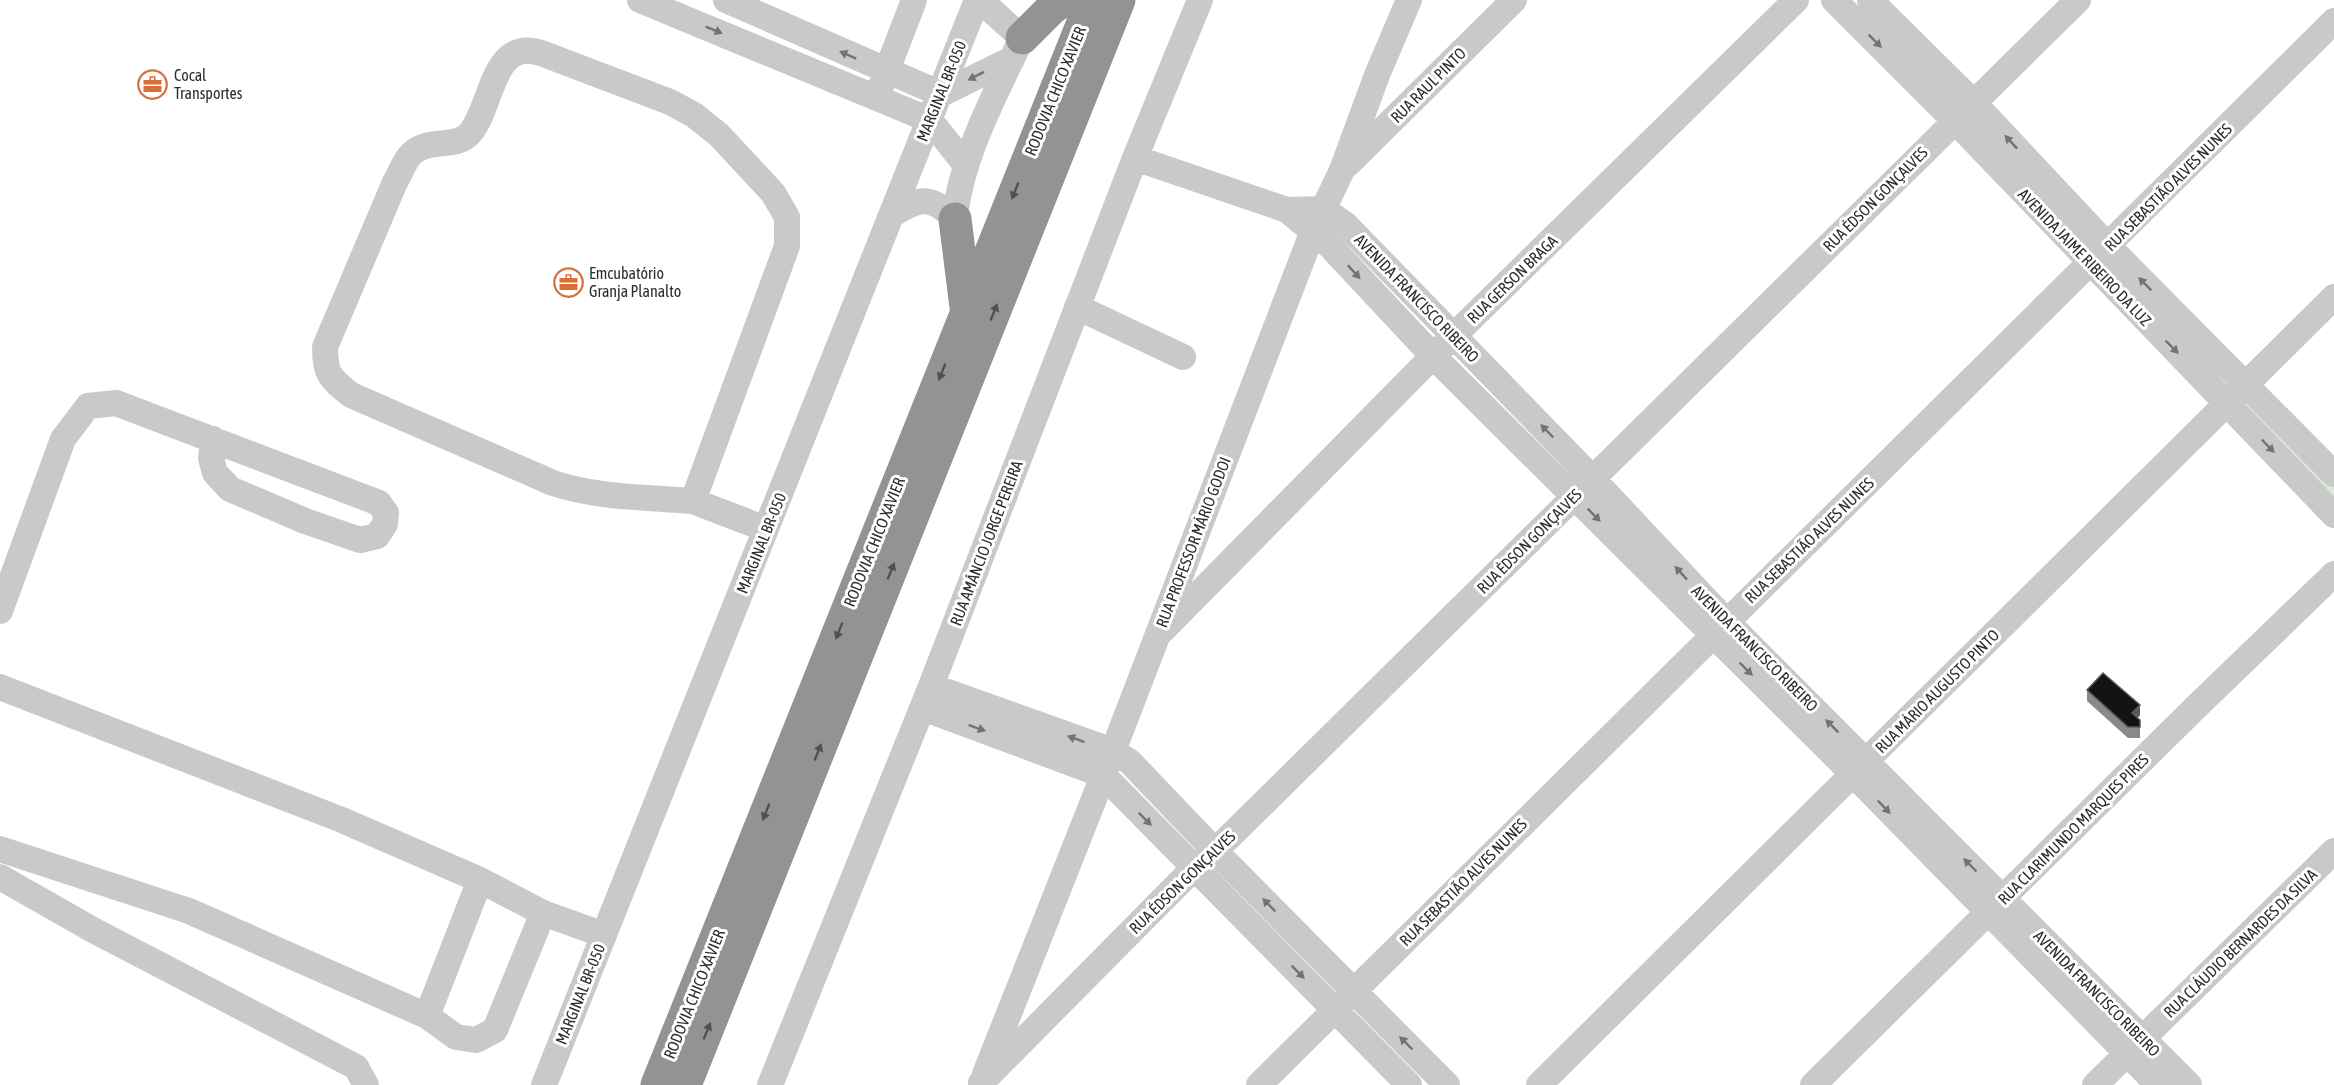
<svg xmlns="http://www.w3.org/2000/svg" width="2334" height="1085" viewBox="0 0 2334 1085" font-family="'Asap Condensed',sans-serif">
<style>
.green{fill:#dce9da}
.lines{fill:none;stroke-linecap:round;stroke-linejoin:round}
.minor{stroke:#c9c9c9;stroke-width:26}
.highway{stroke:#939393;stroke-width:33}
.wall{fill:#898989}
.shaded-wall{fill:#5a5a5a}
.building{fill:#131313;stroke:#5a5a5a;stroke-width:1.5}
.oneway{fill:#737373}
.oneway2{fill:#505050}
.labels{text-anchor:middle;stroke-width:6;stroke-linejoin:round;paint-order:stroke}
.poi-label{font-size:16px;fill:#2c2c2c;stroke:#fff;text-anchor:start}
.street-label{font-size:16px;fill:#2c2c2c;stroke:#fff}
</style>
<rect width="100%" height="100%" fill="#fff"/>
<path class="green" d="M2252 403 2334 483V504L2246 405Z"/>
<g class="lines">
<path class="minor" d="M640 0 930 120 965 164
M726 0 941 94 1012 59
M1834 0 1954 120 2334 515
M1870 0 1973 102 2108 246 2334 474
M881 86 914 0
M1135 158 1287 210 1329 245 1433 356 1852 773 2158 1085
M1348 164 1514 0
M1287 210 1323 209 1346 225 1592 478 1726 621 2189 1085
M892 215C919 197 931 195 955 219
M955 219C960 159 996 92 1022 38L980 0
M1077 307 1183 357
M693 501C647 497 598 498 553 483L351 395C330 378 325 375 325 347L395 182C400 174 403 165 408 158 425 135 455 151 470 133 493 107 491 37 541 53L670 102 694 115 719 135 773 193 787 217V246L693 501 766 529
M0 611 63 439 88 406 116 403 379 503 386 513 385 524 377 536 360 540 305 521 230 489 215 473 211 458 213 439
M1162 631 1433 356 1796 0
M931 686 1113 751 1130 762 1215 851 1447 1085
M0 687 342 820 480 880 543 913 604 935
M923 708 1103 775 1409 1085
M0 849 189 911 427 1016 456 1037 476 1040 495 1030 543 913
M0 877 93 930 356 1067 366 1085
M427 1016 480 880
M985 1074 1113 751 1313 231 1342 170 1377 75 1409 0
M981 1083 1194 868 1215 851 2078 0
M544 1085 977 0
M770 1085 931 686 1135 158 1200 0
M1259 1085 2334 21
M1539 1085 2334 297
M1813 1085 2195 708 2334 574
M2095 1085 2334 851"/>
<path class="highway" d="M1022 38 1052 8 1064 0
M955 219 966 307
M657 1085 1092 0
M685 1085 1119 0"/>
</g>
<path class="wall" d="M2087 690 2140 715 2137 718 2140 720V738H2128L2087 701Z"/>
<path class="shaded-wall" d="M2140 705V715L2132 724V713Z"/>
<path class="building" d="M2103 673 2140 705 2132 713 2140 720V727H2128L2087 690Z"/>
<defs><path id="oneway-solid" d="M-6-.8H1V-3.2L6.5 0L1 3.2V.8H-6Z" transform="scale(1.5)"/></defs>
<g class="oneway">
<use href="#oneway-solid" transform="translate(714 30) rotate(22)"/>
<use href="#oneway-solid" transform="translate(1875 41) rotate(45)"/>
<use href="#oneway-solid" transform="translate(848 55) rotate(-156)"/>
<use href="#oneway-solid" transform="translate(976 76) rotate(153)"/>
<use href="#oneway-solid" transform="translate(2011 142) rotate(-133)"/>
<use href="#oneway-solid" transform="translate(1354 272) rotate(47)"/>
<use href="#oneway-solid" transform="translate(2145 284) rotate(-135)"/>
<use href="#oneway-solid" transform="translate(2172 347) rotate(45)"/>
<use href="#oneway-solid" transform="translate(1547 431) rotate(-134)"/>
<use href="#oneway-solid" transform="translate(2268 446) rotate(46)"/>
<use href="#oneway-solid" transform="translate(1594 515) rotate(45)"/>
<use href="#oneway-solid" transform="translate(1681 573) rotate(-133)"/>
<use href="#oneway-solid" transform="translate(1746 669) rotate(45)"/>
<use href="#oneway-solid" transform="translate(1832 726) rotate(-135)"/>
<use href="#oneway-solid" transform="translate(977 728) rotate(20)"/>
<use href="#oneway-solid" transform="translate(1076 739) rotate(-160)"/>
<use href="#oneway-solid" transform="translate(1884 807) rotate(46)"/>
<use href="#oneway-solid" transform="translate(1145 819) rotate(45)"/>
<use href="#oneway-solid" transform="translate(1970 865) rotate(-135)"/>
<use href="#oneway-solid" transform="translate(1269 905) rotate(-135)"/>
<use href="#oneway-solid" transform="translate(1298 972) rotate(45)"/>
<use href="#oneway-solid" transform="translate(1406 1043) rotate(-135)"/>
</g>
<g class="oneway2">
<use href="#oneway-solid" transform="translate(1015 191) rotate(112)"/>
<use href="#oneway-solid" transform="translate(994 312) rotate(-68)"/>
<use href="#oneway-solid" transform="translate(942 372) rotate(112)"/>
<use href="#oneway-solid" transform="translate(891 571) rotate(-68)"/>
<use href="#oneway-solid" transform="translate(839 631) rotate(112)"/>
<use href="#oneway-solid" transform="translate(818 752) rotate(-68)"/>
<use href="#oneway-solid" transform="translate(766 812) rotate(112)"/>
<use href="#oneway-solid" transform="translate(707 1031) rotate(-68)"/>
</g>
<defs>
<symbol id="office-ring" viewBox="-11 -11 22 22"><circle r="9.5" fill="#fff" stroke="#d97038" stroke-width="1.5"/><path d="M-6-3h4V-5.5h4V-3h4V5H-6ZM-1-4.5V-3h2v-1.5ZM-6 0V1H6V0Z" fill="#d97038"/></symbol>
</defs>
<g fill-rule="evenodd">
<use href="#office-ring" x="136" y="68" width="33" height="33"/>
<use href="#office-ring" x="552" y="266" width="33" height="33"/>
</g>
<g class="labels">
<g class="poi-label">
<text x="174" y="81">Cocal<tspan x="174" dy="18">Transportes</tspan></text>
<text x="589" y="279">Emcubatório<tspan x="589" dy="18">Granja Planalto</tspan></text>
</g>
<g class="street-label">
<text transform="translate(1428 85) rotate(-45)" y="6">RUA RAUL PINTO</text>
<text transform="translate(941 91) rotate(-68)" y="6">MARGINAL BR-050</text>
<text transform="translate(1055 91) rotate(-68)" y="6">RODOVIA CHICO XAVIER</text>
<text transform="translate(2168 187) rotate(-45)" y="6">RUA SEBASTIÃO ALVES NUNES</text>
<text transform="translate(1875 199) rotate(-45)" y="6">RUA ÉDSON GONÇALVES</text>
<text transform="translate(2085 257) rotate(46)" y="6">AVENIDA JAIME RIBEIRO DA LUZ</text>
<text transform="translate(1512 279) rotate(-44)" y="6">RUA GERSON BRAGA</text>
<text transform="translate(1417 298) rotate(46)" y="6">AVENIDA FRANCISCO RIBEIRO</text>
<text transform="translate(1809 540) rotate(-44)" y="6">RUA SEBASTIÃO ALVES NUNES</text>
<text transform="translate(1529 541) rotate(-45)" y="6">RUA ÉDSON GONÇALVES</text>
<text transform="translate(874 542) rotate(-68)" y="6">RODOVIA CHICO XAVIER</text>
<text transform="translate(1193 542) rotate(-69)" y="6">RUA PROFESSOR MÁRIO GODOI</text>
<text transform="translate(761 543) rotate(-68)" y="6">MARGINAL BR-050</text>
<text transform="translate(986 543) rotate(-69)" y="6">RUA AMÂNCIO JORGE PEREIRA</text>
<text transform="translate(1755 648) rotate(45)" y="6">AVENIDA FRANCISCO RIBEIRO</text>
<text transform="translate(1937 691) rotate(-45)" y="6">RUA MÁRIO AUGUSTO PINTO</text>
<text transform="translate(2073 829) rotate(-45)" y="6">RUA CLARIMUNDO MARQUES PIRES</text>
<text transform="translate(1182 882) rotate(-44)" y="6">RUA ÉDSON GONÇALVES</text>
<text transform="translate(1463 882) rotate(-45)" y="6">RUA SEBASTIÃO ALVES NUNES</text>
<text transform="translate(2240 943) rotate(-44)" y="6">RUA CLÁUDIO BERNARDES DA SILVA</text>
<text transform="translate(2097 993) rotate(45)" y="6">AVENIDA FRANCISCO RIBEIRO</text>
<text transform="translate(580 994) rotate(-68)" y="6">MARGINAL BR-050</text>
<text transform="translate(694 994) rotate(-68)" y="6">RODOVIA CHICO XAVIER</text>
</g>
</g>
</svg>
